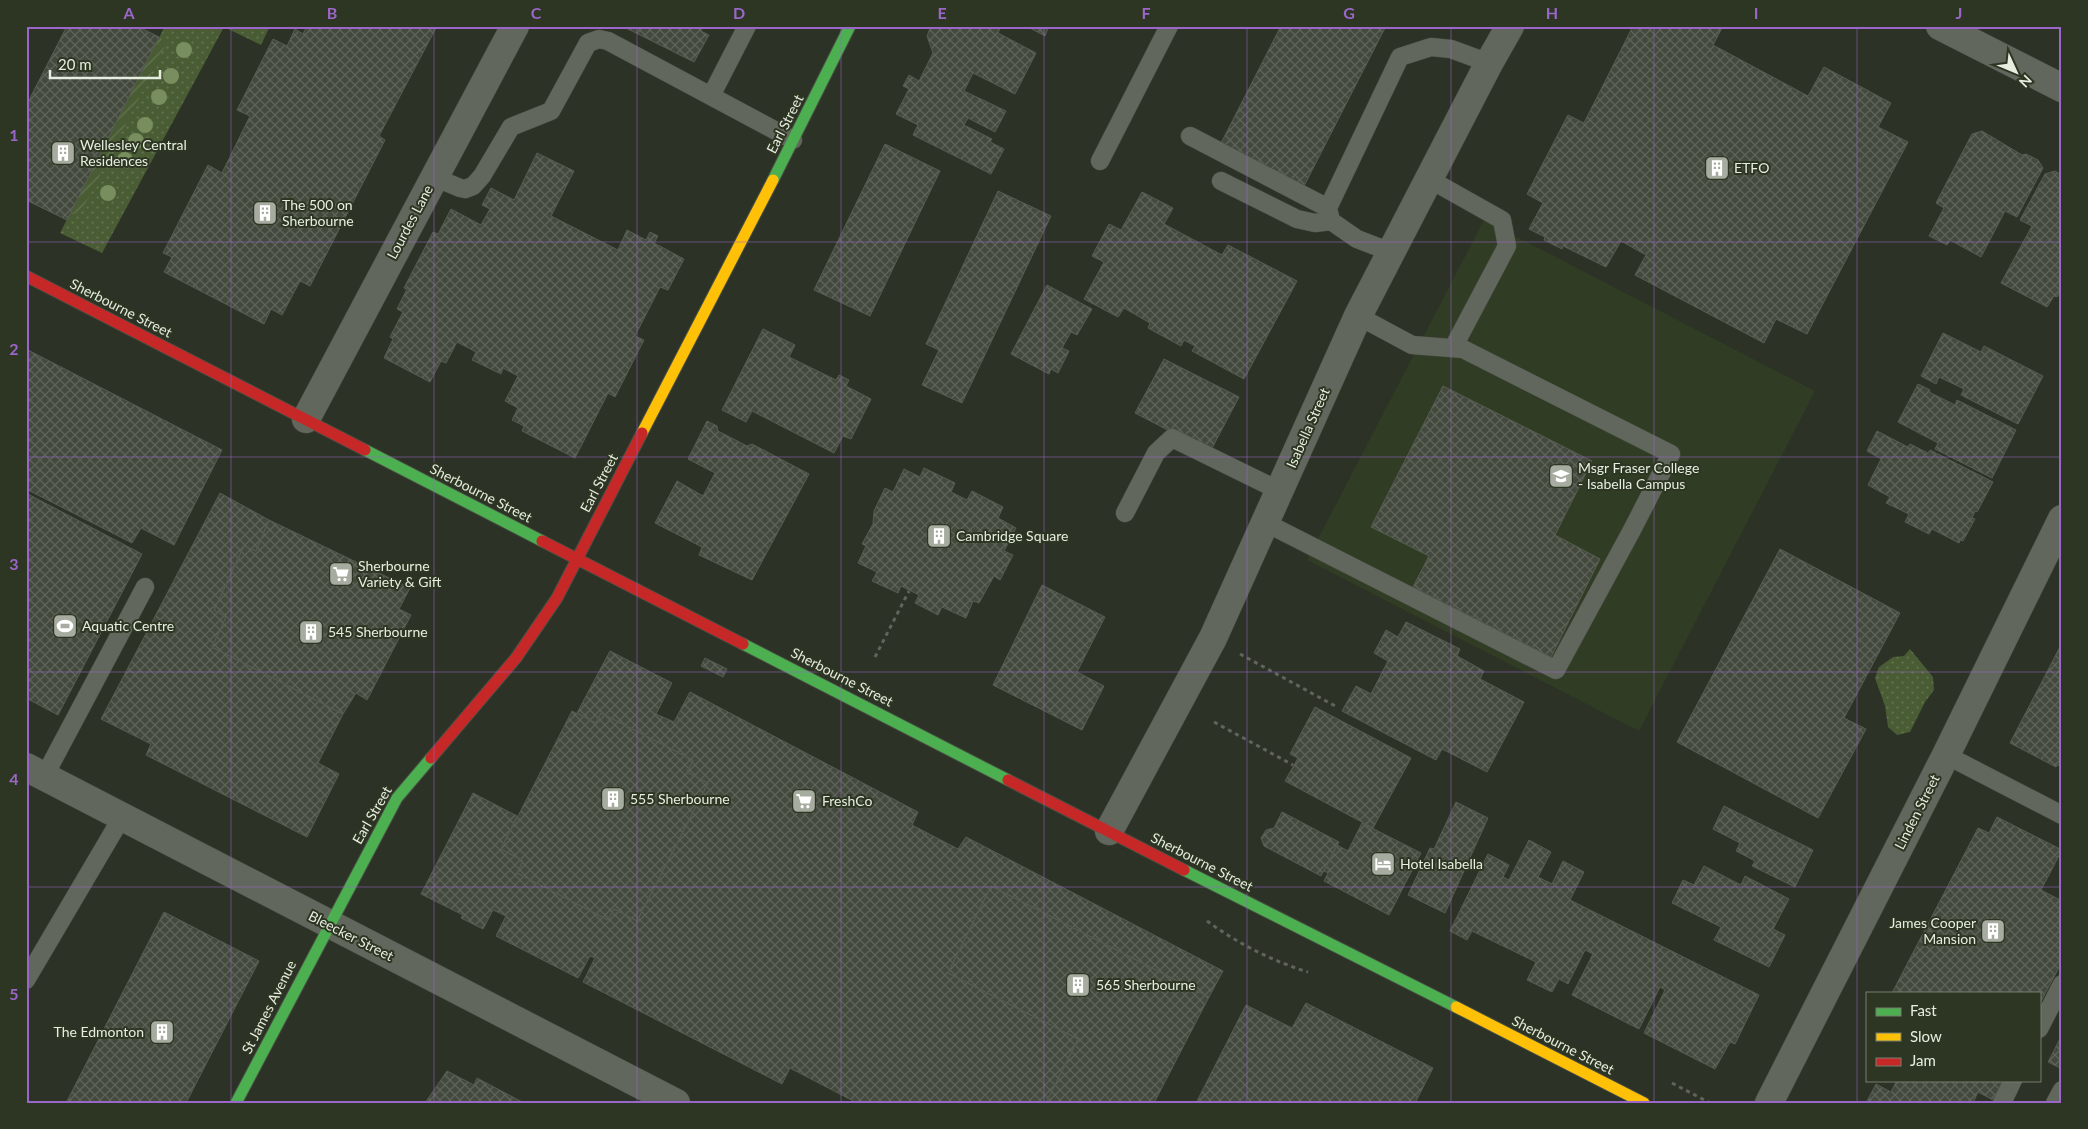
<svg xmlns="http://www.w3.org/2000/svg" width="2088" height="1129" viewBox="0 0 2088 1129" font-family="Lato,sans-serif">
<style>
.built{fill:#303c23}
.park{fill:url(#park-dots)}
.garden{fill:url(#garden-furrows)}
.building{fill:url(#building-cross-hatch);stroke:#575c52}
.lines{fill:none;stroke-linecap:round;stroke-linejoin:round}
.lane-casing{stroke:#4a4f45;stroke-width:19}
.street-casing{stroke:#4a4f45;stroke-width:29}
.fast-casing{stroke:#4a4f45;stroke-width:13}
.slow-casing{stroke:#4a4f45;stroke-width:13}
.jam-casing{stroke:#4a4f45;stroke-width:13}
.path{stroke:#61645c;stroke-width:3;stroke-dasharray:4 4;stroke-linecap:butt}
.lane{stroke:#62675d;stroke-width:18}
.street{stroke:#62675d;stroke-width:28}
.fast{stroke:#4caf50;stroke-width:11}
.slow{stroke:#ffc107;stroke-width:11}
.jam{stroke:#c62828;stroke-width:11}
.tree{fill:#788e5e}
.grid{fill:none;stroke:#9b66c9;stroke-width:1;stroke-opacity:0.55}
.labels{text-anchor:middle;stroke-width:4;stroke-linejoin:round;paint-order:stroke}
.street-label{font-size:14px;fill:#e7ede0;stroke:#2d3622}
.poi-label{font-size:14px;fill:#e7ede0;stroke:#2d3622;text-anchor:start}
.neatline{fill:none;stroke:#9b66c9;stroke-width:2}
.grid-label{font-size:16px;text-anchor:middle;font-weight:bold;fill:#9b66c9}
</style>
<defs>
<pattern id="park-dots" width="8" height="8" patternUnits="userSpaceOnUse" patternTransform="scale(1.25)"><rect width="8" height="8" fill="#495c34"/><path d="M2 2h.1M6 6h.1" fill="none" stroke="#637451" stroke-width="1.8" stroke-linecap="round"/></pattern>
<pattern id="garden-furrows" width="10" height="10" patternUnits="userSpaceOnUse" patternTransform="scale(1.25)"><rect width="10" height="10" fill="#495c34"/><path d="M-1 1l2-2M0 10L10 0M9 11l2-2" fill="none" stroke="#637451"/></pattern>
<pattern id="building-cross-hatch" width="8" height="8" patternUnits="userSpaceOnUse" patternTransform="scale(1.25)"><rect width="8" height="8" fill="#44493e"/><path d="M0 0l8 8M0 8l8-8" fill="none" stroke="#5f645a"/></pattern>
</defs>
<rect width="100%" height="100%" fill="#2c3226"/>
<path class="built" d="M1484 220 1815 391 1639 731 1307 560Z"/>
<path class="park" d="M165 26H270L261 45 224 27 102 253 60 233Z
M1910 649 1933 677 1934 690 1925 702 1910 732 1897 735 1888 727 1885 706 1875 678 1879 667 1893 657 1904 656Z"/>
<path class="garden" d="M159 37 167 42 79 216 71 212Z"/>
<path class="building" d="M67 26H137L159 37 67 220 26 200V106Z
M307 26H437L379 136 385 140 310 286 300 281 282 315 271 309 264 324 164 272 172 257 163 253 208 165 222 173 250 116 237 110 273 39 287 46 295 29 303 34Z
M622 26H703L701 31 709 35 694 62Z
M931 26H1001L998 33 1036 53 1015 94 973 73 964 91 1006 111 995 132 968 118 964 125 992 139 990 142 1004 149 991 174 913 135 918 125 896 114 909 89 903 86 909 75 919 81 933 53 927 36Z
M1026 26H1049L1045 36Z
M1281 26H1386L1304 186 1221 143Z
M1633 26H1723L1713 45 1808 96 1824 67 1891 103 1878 127 1908 142 1807 334 1776 319 1764 343 1635 275 1646 255 1621 241 1606 267 1563 246 1562 249 1544 240 1545 237 1529 229 1543 203 1527 194 1568 115 1584 123Z
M1982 131 2022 155 2026 154 2038 160 2043 168 2017 217 2005 211 1981 257 1950 240 1947 245 1929 236 1944 208 1936 203 1972 134Z
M885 144 940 171 870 316 814 290Z
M537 153 574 171 551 216 618 250 627 230 646 240 650 232 658 236 654 243 684 259 668 290 660 287 635 336 644 340 615 397 608 393 575 458 522 431 524 426 512 420 518 408 505 401 518 376 503 368 501 374 472 360 476 352 457 342 446 363 441 361 430 382 384 358 393 339 390 337 403 312 397 309 407 289 404 288 433 232 438 234 451 209 481 225 490 209 482 205 491 188 514 200Z
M2055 171 2062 175V288L2057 297 2054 296 2047 307 2001 283 2032 226 2020 220 2045 174Z
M998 191 1051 216 962 403 922 385 939 350 926 344Z
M1142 192 1173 208 1164 224 1222 255 1228 245 1297 281 1244 379 1192 351 1195 346 1184 340 1181 346 1148 328 1150 323 1124 308 1118 317 1084 299 1104 262 1092 256 1109 224 1121 230Z
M1047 285 1092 309 1077 335 1071 332 1062 348 1069 351 1058 373 1051 369 1049 374 1011 354Z
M763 329 795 345 789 357 836 380 839 375 849 380 846 386 871 399 851 439 843 436 834 453 752 411 746 422 722 410Z
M1943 333 1981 352 1984 346 2043 376 2018 424 1961 395 1964 389 1939 377 1936 384 1921 376Z
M26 349 222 450 174 545 141 528 132 543 26 489Z
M1164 359 1239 397 1210 452 1135 413Z
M1918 384 1930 390 1929 392 1955 405 1957 400 2016 430 1992 478 1935 449 1938 443 1898 422Z
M1443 386 1592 461 1555 535 1600 559 1551 657 1413 587 1429 556 1371 527Z
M707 421 717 426 718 431 747 446 752 444 809 474 752 580 699 555 702 547 655 523 677 481 703 496 715 473 688 459Z
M1877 431 1908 447 1910 444 1928 453 1930 450 1993 482 1977 512 1975 511 1972 518 1975 519 1963 541 1960 540 1959 543 1932 529 1929 534 1905 522 1909 514 1886 503 1890 497 1868 485 1881 459 1867 451Z
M924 468 955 483 951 492 967 500 972 491 1003 507 998 518 1016 528 1004 551 1013 555 1000 580 994 576 979 603 973 601 966 618 942 607 938 615 915 603 919 595 901 586 898 593 872 581 877 572 858 563 866 546 862 544 873 524 874 511 885 488 893 492 904 469 920 477Z
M26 493 142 554 58 715 26 698Z
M220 493 269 520 256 551 244 546 214 610 226 617 212 647 343 714 318 763 339 774 307 837 146 755 151 744 101 719Z
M269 520 410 588 399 609 411 615 367 700 356 693 343 714 212 647 226 617 214 610 244 546 256 551Z
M1780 549 1900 613 1844 718 1866 729 1818 818 1677 742Z
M1042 585 1105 617 1077 672 1104 686 1082 730 993 685Z
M1406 622 1460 649 1457 656 1484 671 1480 679 1524 702 1487 772 1442 749 1436 760 1342 711 1356 686 1371 694 1388 661 1374 653 1386 630 1398 637Z
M2062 643V767L2058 765 2056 767 2010 743Z
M610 651 672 683 656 714 674 722 690 692 918 812 912 825 958 849 966 837 1223 971 1209 997 991 886 948 973 1078 1039 1046 1103H857L790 1068 782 1084 583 982 595 958 590 956 578 978 496 936 506 916 493 910 483 929 461 918 463 915 421 894 473 793 517 816 501 849 523 861 517 873 608 920 614 909 637 921 708 783 687 772 693 760 601 713 596 723 577 713Z
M705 658 727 669 723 677 701 666Z
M1315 707 1411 758 1373 828 1285 781 1298 758 1290 754Z
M572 711 596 723 601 713 693 760 687 772 708 783 637 921 614 909 608 920 517 873 523 861 501 849Z
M1456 802 1488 818 1445 913 1408 895 1430 848 1434 849Z
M1724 806 1813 850 1795 887 1752 866 1755 861 1736 851 1740 843 1713 829Z
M1282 812 1339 842 1321 876 1264 846 1261 838 1266 830 1274 828Z
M1997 817 2062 850 2041 890 2062 901V962L2039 1005V993H1892L1978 828 1989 833Z
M1362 823 1421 853 1389 915 1324 881 1328 873 1324 871 1337 845 1348 851Z
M1529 840 1551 852 1538 877 1552 884 1563 861 1584 872 1570 900 1759 995 1735 1044 1730 1042 1715 1069 1644 1033 1665 990 1660 987 1639 1029 1572 995 1593 954 1585 950 1568 984 1559 979 1552 992 1527 980 1536 962 1472 931 1467 940 1450 931 1488 854 1509 865 1503 877 1509 880Z
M1704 866 1741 885 1745 876 1789 899 1773 929 1785 935 1769 967 1714 940 1721 927 1672 903 1683 880 1694 885Z
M991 886 1209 997 1154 1103H1046L1078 1039 948 973Z
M164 912 259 961 186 1103H66Z
M1306 1003 1433 1068 1415 1103H1196L1246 1005 1292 1028Z
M2062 1035V1069L2048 1062Z
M447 1071 474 1085 477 1078 524 1103H425Z
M1897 1080H1995L2004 1085 1995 1101 1978 1092 1973 1103H1866L1876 1084 1891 1092Z"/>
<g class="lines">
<defs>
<path id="lane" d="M711 96 747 26
M1190 136 1328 208
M1100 161 1169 26
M434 177 460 188 465 189 473 186 482 176 511 127 551 111 588 43 599 39 608 41 793 140
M1429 179 1502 220 1507 246 1453 348
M1221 181 1297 219 1315 223 1331 221
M1391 252 1357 239 1331 221 1328 208 1400 57 1431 47 1451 49 1489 63
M1125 513 1156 453 1172 438 1280 491
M1266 523 1556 670 1632 530 1671 454 1463 349 1412 345 1358 316
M1946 755 2062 815
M44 777 145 587
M26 980 122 817
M2039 1029 2062 984
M2002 1103 2013 1080
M2055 1103 2062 1090"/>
<path id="street" d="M1940 26 2062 88
M306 419 515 26
M26 767 676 1103
M1109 831 1213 638 1358 316 1489 63 1510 26
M1769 1103 1946 755 2062 519"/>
<path id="fast" d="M773 180 850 26
M365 450 542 541
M743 644 1008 780
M1184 870 1456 1007
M236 1103 397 798 431 758"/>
<path id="slow" d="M642 433 773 180
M1456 1007 1644 1103"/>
<path id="jam" d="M26 276 365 450
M542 541 743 644
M431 758 516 658 557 598 642 433
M1008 780 1184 870"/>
</defs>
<use href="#lane" class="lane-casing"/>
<use href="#street" class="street-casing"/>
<use href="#fast" class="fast-casing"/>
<use href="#slow" class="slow-casing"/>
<use href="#jam" class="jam-casing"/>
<path class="path" d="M1240 654 1337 707
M875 657 909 591
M1214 722 1293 765
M1207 921C1237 943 1272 961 1308 972
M1672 1083 1710 1103"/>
<use href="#lane" class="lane"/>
<use href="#street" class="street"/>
<use href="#fast" class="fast"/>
<use href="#slow" class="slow"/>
<use href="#jam" class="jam"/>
</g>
<g class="tree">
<circle cx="184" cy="50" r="8"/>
<circle cx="171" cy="76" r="8"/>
<circle cx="159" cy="97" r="8"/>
<circle cx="145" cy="125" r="8"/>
<circle cx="136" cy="141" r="8"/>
<circle cx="125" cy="160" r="8"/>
<circle cx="108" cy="193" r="8"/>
</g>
<path class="grid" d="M231 26V1103M434 26V1103M637 26V1103M841 26V1103M1044 26V1103M1247 26V1103M1451 26V1103M1654 26V1103M1857 26V1103M26 242H2062M26 457H2062M26 672H2062M26 887H2062"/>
<defs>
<symbol id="building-square" viewBox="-11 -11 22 22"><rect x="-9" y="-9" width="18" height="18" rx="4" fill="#a6ac9f" stroke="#2d3622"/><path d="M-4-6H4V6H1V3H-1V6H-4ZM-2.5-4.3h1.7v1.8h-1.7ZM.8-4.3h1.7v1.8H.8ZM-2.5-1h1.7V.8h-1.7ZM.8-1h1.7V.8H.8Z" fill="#fff"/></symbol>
<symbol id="school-square" viewBox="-11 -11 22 22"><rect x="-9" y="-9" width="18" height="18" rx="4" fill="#a6ac9f" stroke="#2d3622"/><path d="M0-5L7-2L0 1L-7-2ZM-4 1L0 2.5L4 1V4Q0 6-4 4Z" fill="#fff"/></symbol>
<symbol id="supermarket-square" viewBox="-11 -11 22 22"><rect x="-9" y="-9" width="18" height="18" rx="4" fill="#a6ac9f" stroke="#2d3622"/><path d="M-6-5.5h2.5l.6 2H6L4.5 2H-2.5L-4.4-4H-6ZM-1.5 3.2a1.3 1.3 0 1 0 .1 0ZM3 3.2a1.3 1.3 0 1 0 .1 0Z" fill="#fff"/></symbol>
<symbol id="stadium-square" viewBox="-11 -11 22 22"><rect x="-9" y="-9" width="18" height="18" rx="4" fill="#a6ac9f" stroke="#2d3622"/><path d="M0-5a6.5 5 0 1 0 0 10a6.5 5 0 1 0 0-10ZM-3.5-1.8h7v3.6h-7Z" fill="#fff"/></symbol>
<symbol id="hotel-square" viewBox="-11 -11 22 22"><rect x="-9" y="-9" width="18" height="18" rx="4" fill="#a6ac9f" stroke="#2d3622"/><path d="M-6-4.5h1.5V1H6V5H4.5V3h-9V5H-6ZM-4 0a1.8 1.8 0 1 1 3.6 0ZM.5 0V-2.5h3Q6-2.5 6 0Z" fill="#fff"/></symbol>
</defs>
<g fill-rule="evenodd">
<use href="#building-square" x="49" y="139" width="28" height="28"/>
<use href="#building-square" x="1703" y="154" width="28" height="28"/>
<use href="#building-square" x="251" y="199" width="28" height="28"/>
<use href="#school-square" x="1547" y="462" width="28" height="28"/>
<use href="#building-square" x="925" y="522" width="28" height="28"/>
<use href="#supermarket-square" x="327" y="560" width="28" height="28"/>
<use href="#stadium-square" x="51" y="612" width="28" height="28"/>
<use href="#building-square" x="297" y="618" width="28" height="28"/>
<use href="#building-square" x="599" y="785" width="28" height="28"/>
<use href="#supermarket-square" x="790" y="787" width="28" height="28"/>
<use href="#hotel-square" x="1369" y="850" width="28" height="28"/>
<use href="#building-square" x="1979" y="917" width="28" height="28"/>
<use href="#building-square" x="1064" y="971" width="28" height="28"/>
<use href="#building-square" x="148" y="1018" width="28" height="28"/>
</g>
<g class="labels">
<g class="street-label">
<text transform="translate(785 124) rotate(-63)" y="5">Earl Street</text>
<text transform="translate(410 222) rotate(-62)" y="5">Lourdes Lane</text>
<text transform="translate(121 308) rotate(27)" y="5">Sherbourne Street</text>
<text transform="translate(1308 428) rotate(-66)" y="5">Isabella Street</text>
<text transform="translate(599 483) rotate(-62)" y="5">Earl Street</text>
<text transform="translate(481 493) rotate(27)" y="5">Sherbourne Street</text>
<text transform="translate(842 677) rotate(27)" y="5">Sherbourne Street</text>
<text transform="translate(1917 812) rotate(-63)" y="5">Linden Street</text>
<text transform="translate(372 815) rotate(-60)" y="5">Earl Street</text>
<text transform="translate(1202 862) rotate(27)" y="5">Sherbourne Street</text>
<text transform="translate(351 936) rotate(27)" y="5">Bleecker Street</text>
<text transform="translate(269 1007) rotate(-63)" y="5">St James Avenue</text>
<text transform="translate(1563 1045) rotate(27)" y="5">Sherbourne Street</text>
</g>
<g class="poi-label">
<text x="80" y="150">Wellesley Central<tspan x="80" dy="16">Residences</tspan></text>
<text x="1734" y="173">ETFO</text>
<text x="282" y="210">The 500 on<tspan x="282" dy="16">Sherbourne</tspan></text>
<text x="1578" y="473">Msgr Fraser College<tspan x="1578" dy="16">- Isabella Campus</tspan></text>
<text x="956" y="541">Cambridge Square</text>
<text x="358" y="571">Sherbourne<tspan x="358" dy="16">Variety &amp; Gift</tspan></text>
<text x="82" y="631">Aquatic Centre</text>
<text x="328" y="637">545 Sherbourne</text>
<text x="630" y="804">555 Sherbourne</text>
<text x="822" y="806">FreshCo</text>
<text x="1400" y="869">Hotel Isabella</text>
<text x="1976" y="928" text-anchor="end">James Cooper<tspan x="1976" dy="16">Mansion</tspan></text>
<text x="1096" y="990">565 Sherbourne</text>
<text x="144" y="1037" text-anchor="end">The Edmonton</text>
</g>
</g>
<rect width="2088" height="1129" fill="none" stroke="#2d3622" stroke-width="55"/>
<rect x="1866" y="992" width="175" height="90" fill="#2d3622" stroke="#777f6e"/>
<rect x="1876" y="1008" width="25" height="8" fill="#4caf50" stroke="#777f6e"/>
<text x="1910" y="1016" font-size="15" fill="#e7ede0">Fast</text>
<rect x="1876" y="1033" width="25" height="8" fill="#ffc107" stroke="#777f6e"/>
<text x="1910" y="1042" font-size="15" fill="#e7ede0">Slow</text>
<rect x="1876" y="1058" width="25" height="8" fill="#c62828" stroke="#777f6e"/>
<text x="1910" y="1066" font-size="15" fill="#e7ede0">Jam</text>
<g transform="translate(2016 72) rotate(134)" stroke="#2d3622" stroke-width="4" paint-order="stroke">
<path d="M0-4L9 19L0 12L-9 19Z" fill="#e7ede0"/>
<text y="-8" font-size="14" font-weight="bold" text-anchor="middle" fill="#e7ede0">N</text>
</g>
<path d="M50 70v8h110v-8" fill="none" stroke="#e7ede0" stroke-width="2.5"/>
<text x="58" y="70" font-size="15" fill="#e7ede0" stroke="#2d3622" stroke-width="4" paint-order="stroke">20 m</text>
<rect x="28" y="28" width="2032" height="1074" class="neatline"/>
<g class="grid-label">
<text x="129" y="19">A</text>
<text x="332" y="19">B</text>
<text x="536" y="19">C</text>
<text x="739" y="19">D</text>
<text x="942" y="19">E</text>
<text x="1146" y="19">F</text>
<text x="1349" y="19">G</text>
<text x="1552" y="19">H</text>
<text x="1756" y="19">I</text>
<text x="1959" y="19">J</text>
<text x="14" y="141">1</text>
<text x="14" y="355">2</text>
<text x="14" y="570">3</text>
<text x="14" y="785">4</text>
<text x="14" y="1000">5</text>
</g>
</svg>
